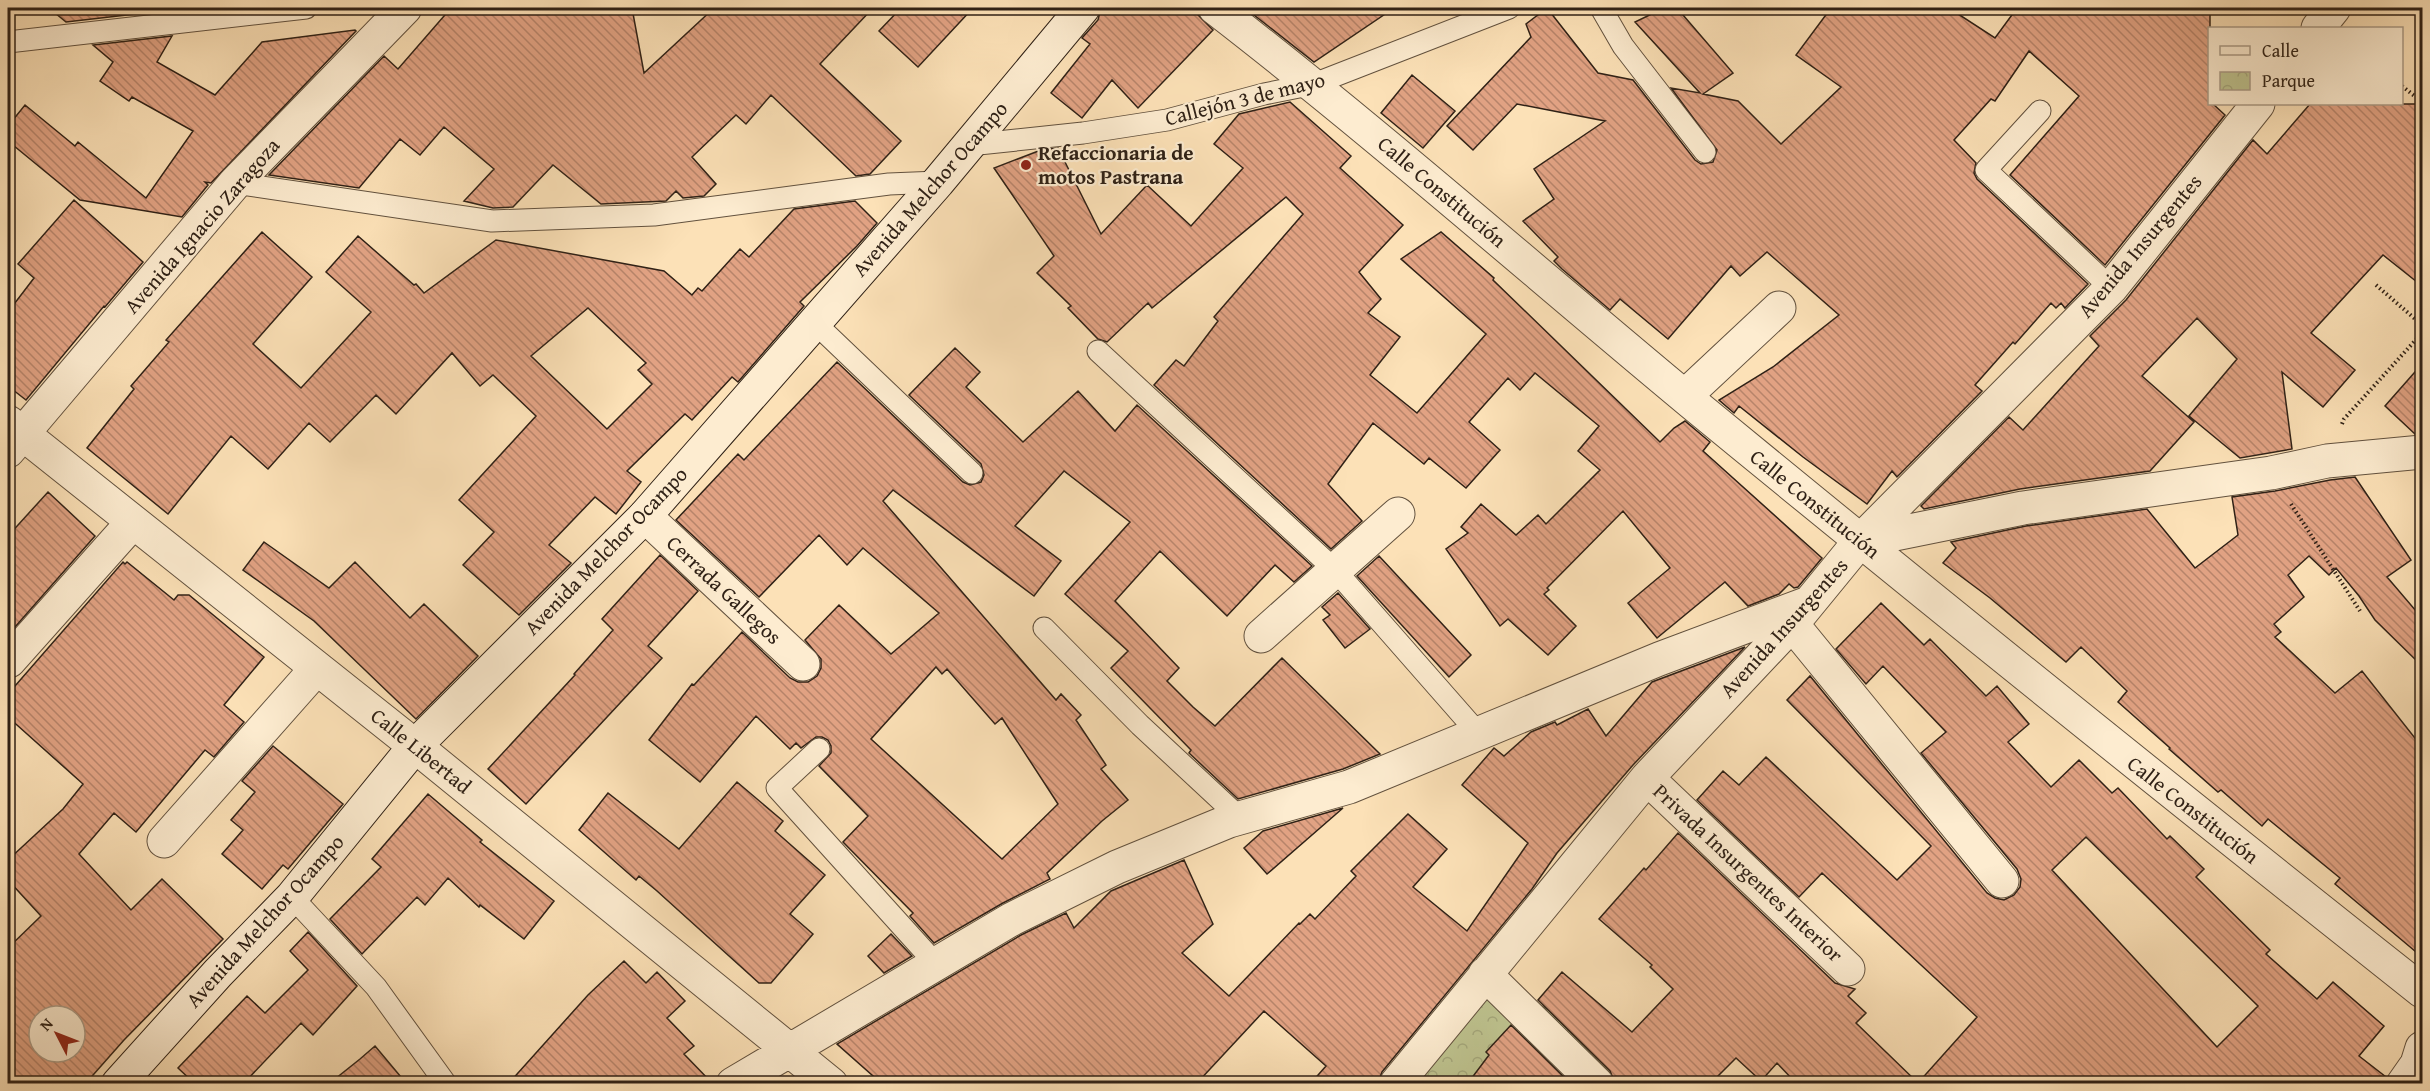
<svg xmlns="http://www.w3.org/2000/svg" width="2430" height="1091" viewBox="0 0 2430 1091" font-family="'Gentium Book Plus',serif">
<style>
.park{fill:url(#park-crowns);stroke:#767252;stroke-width:1.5}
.building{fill:url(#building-back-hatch);stroke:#2f2116;stroke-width:1.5;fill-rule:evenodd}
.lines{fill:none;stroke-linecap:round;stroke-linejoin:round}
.service-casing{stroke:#62513e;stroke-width:23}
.minor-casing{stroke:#62513e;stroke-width:35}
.secondary-casing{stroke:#2f2116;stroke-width:35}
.path{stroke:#2f2116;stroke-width:4;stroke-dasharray:1.5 3;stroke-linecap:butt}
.service{stroke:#fdecd0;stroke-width:21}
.minor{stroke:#fdecd0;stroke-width:33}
.secondary{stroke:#fdecd0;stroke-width:33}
.poi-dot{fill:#8f2418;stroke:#fdecd0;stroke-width:2}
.labels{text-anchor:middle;stroke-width:4.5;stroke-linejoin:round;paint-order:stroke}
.street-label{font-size:21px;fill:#2f2116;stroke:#fdecd0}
.poi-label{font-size:21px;font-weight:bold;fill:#2f2116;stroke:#fdecd0;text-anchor:start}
</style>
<defs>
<pattern id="park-crowns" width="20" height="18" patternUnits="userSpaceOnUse" patternTransform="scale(1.5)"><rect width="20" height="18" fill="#bec38f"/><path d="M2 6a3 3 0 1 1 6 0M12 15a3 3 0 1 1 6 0" fill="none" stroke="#a4a77b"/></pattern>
<pattern id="building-back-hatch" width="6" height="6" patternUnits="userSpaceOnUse" patternTransform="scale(1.5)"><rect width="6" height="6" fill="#e1a283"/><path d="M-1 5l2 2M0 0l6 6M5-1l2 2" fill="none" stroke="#b7846a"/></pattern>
</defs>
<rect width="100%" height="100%" fill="#fce1b7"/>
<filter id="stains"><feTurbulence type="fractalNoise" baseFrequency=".00333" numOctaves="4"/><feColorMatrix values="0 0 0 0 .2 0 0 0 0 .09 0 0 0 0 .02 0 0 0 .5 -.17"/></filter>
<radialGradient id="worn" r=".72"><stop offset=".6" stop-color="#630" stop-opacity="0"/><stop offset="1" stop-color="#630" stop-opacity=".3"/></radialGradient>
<path class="park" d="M1485 974 1678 1083 1392 1084Z"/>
<path class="building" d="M49 8H188L66 22Z
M451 8H632L644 73 714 8H873L820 64 901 141 870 174 856 176 771 95 746 124 736 115 692 157 716 184 704 196 683 198 676 191 666 201 601 204 553 165 513 207 493 208 464 201 494 169 444 127 420 155 400 139 359 188 269 175 384 56 398 69Z
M901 8H973L918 67 879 31Z
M1101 8H1197L1198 15 1213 30 1138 108 1112 80 1082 118 1051 93 1090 44 1082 38 1098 20Z
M1245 8H1394L1314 62Z
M1547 8 1598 73 1633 80 1695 160 1701 164 1713 162 1717 150 1671 88 1700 93 1635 22 1664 8H1677L1733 73 1703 94 1738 101 1781 144 1841 87 1796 55 1831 8H1949L1995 38 2017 8H2210V104H2213L2225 115 2105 265 2010 175 2079 96 2029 51 1995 101 1991 99 1954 140 1976 163 1974 173 1977 179 2088 284 2065 308 2061 303 2056 308 2051 303 2015 344 2013 342 1975 385 1982 391 1897 477 1892 471 1867 504 1803 457 1739 406 1734 413 1719 400 1773 367 1839 315 1767 252 1740 276 1731 266 1668 339 1620 299 1610 310 1562 269 1554 261 1558 257 1523 221 1554 199 1534 169 1605 121 1517 104 1473 150 1447 126 1531 37 1526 24Z
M355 30 356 31 211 183 205 182 208 185 182 217 80 200 8 141V126L25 105 75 146 78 142 146 198 193 131 132 97 129 101 100 81 113 62 93 45 172 36 157 62 215 95 262 42Z
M1412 75 1455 111 1423 148 1381 113Z
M1290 102 1351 156 1340 168 1403 225 1359 272 1381 299 1368 313 1400 337 1370 375 1417 413 1486 334 1401 259 1441 232 1494 278 1493 280 1660 442 1674 428 1685 421 1710 442 1703 451 1822 558 1798 587 1794 588 1789 584 1779 594 1748 606 1725 582 1657 638 1628 603 1670 568 1623 511 1547 588 1549 590 1544 594 1576 626 1548 655 1508 619 1500 626 1446 549 1468 533 1461 527 1481 504 1516 535 1538 515 1546 524 1600 470 1578 451 1599 426 1535 373 1520 390 1508 378 1469 422 1500 450 1466 488 1429 458 1424 464 1373 423 1328 484 1362 521 1331 549 1154 385 1176 360 1184 366 1218 321 1214 317 1303 214 1286 197 1152 308 1148 303 1107 342 1098 339 1068 308 1071 306 1037 273 1054 256 994 168 1041 150 1058 148 1101 234 1147 185 1191 226 1243 168 1214 144 1239 114Z
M2310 104H2422V286L2383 255 2311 333 2355 370 2323 407 2282 372 2292 449 2240 458 2189 416 2237 359 2197 318 2142 376 2194 422 2150 471 2020 489 1924 509 1921 506 2009 417 2023 430 2099 346 2090 336 2126 300 2253 140 2267 154Z
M74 200 143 262 105 307 104 306 26 400 8 386V312L34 278 18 264Z
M855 201 877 223 857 246 800 302 804 306 738 382 732 377 692 420 685 414 627 471 641 482 616 514 595 497 549 545 571 563 519 615 463 565 494 532 459 500 536 416 493 375 480 386 452 353 396 414 376 395 330 442 309 423 268 469 231 436 168 514 87 448 134 389 131 386 169 342 166 340 262 232 312 277 253 344 301 388 371 312 326 272 358 236 414 285 416 284 424 293 496 240 664 271 692 295 698 288 702 291 740 249 749 257 794 209ZM588 308 646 363 638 370 652 384 607 429 531 356Z
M955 348 980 372 966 387 1023 442 1078 391 1115 431 1137 405 1312 566 1294 582 1275 565 1227 616 1160 551 1115 601 1179 668 1167 681 1193 707 1215 726 1282 658 1380 754 1343 769 1238 799 1189 753 1191 750 1111 668 1128 651 1065 594 1130 522 1064 471 1015 526 1061 561 1034 596 893 490 883 501 1056 700 1061 694 1081 715 1076 720 1106 765 1101 769 1128 800 1102 821 1047 873 1050 879 1003 903 934 943 910 916 913 913 843 842 868 816 819 766 831 753V746L828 740 822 737H816L801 748 796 743 790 749 756 716 700 782 649 740 692 684 694 685 742 632 790 678 798 682H808L817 676 821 668V659L805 640 839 605 891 654 939 613 863 548 847 565 819 535 759 597 676 520 738 454 744 460 837 362 963 482 970 485 981 482 984 475 981 464 909 395ZM936 667 942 674 947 669 995 724 1002 718 1058 804 1002 859 871 739Z
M2422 364V434H2415L2385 406Z
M2355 477 2411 560 2387 577 2422 618V666L2375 620 2359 596 2336 568 2329 575 2309 556 2288 575 2304 597 2274 624 2281 632 2275 637 2335 693 2362 671 2422 747V957L2335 884 2340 878 2268 819 2262 826 2221 790 2218 792 2169 749 2170 748 2118 702 2127 691 2081 647 2066 662 1990 598 1943 563 1956 548 1951 542 2026 526 2147 509 2195 568 2238 535 2232 497 2275 491 2330 480Z
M48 492 95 536 8 635V536Z
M264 542 329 588 355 562 410 618 424 604 478 656 416 719 314 621 243 570Z
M660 555 698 591 648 646 662 658 526 804 488 769 575 675 574 674 613 630 602 619Z
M1379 556 1471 655 1449 677 1357 576Z
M123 562 125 564 127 562 174 600 178 595H189L264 657 224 705 244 722 214 757 205 750 136 832 114 813 79 854 131 910 162 879 223 939 124 1040 86 1083H8V948L41 916 8 880V860L63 809 83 784 8 717V694ZM39 1016H75V1052H39Z
M1338 593 1370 629 1345 648 1323 620 1330 615 1322 607Z
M1881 603 1924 645 1930 639 1986 696 1997 686 2029 724 2008 742 2051 787 2079 760 2112 793 2118 788 2167 839 2170 836 2204 869 2196 877 2270 950 2266 954 2317 999 2333 982 2384 1026 2359 1056 2386 1077 2384 1083H1796L1777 1063 1761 1081 1736 1058 1711 1083H1615L1610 1071 1538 1000 1562 972 1632 1032 1673 989 1650 967 1652 965 1599 919 1644 868 1646 870 1678 833 1835 983 1855 989 1848 996 1866 1013 1856 1023 1918 1083 1977 1017 1822 873 1799 897 1697 800 1723 771 1739 785 1766 757 1897 880 1931 846 1787 700 1810 676 1987 893 1995 898 2004 900 2014 895 2020 887 2021 879 2017 869 1921 753 1946 732 1883 666 1866 684 1836 649ZM2086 837 2258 1006 2217 1047 2052 870Z
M1745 647 1633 765 1557 853 1532 889 1382 1072 1378 1083H1311L1326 1066 1264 1011 1197 1083H881L837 1044 1021 935 1066 913 1074 928 1111 891 1184 860 1213 924 1182 953 1229 996 1299 923 1300 924 1310 914 1315 919 1356 876 1351 871 1408 814 1447 849 1413 887 1467 931 1528 843 1462 785 1494 748 1504 756 1531 732 1555 722 1557 725 1588 709 1606 736 1652 682Z
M273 746 343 804 288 869 283 865 262 889 222 854 243 830 231 820 255 792 242 781Z
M737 782 783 821 775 831 825 875 790 914 813 934 771 983H759L657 891 639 876 636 880 579 830 608 793 679 849Z
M428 794 482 840 480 842 554 901 524 939 480 905 479 907 448 878 425 905 417 897 362 954 330 919 381 867 372 859Z
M1343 808 1267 874 1244 848 1263 831Z
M308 932 357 986 313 1035 301 1023 244 1083H194L178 1068 247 996 265 1013 308 970 290 951Z
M891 934 912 956 884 973 868 956Z
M624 961 646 983 657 972 685 1001 667 1018 694 1046 684 1054 712 1083H509L588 995Z
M1511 1025 1570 1083H1468L1489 1055 1486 1052Z
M375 1046 406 1083H330L360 1059Z"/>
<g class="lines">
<defs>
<path id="service" d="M1601 8 1623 46 1705 152
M8 42 306 8
M2040 111 1986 170 2111 288
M969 145 1083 133 1167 120 1264 94 1314 84 1509 8
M235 183 492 221 654 215 889 184 938 182
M815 323 972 473
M1098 351 1335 570 1478 733
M1044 628 1140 725 1240 818
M819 749 777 788 936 964
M292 897 376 987 446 1084"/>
<path id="minor" d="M1215 8C1378 134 1532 270 1691 402 1933 601 2177 797 2422 991
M2318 28 2334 8
M1685 396 1779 308
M8 422 415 746 831 1084
M8 451 235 183 405 8
M645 516 803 664
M1860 541 2023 508 2271 473 2327 461 2422 452
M1792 624 2002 881
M1261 636 1398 514
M9 661 133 522
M1647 778 1848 969
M164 841 317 668
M1485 974 1597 1084
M733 1084 1012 919 1117 867 1229 821 1349 787 1659 659 1806 604
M1396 1084 1647 778 1792 624 1860 541 2111 288 2258 104
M2403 1084 2417 1064 2422 1048"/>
<path id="secondary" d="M118 1084 218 973 292 897 415 746 645 516 938 182 1083 8"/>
</defs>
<use href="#service" class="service-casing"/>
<use href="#minor" class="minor-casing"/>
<use href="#secondary" class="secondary-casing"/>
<path class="path" d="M2402 86 2422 102
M2376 285 2422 325
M2342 424 2344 419 2422 333
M2291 504 2360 611
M2417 677 2422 682"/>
<use href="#service" class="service"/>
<use href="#minor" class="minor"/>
<use href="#secondary" class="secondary"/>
</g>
<circle class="poi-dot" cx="1026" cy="165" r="6"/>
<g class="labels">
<g class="street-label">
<text transform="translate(1245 99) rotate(-14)" y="7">Callejón 3 de mayo</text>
<text transform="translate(930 189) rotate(-49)" y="7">Avenida Melchor Ocampo</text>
<text transform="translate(1442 192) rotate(40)" y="7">Calle Constitución</text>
<text transform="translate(202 226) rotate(-49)" y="7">Avenida Ignacio Zaragoza</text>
<text transform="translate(2140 246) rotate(-50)" y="7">Avenida Insurgentes</text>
<text transform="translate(1815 504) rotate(39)" y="7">Calle Constitución</text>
<text transform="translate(606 551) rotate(-46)" y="7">Avenida Melchor Ocampo</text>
<text transform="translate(724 590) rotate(43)" y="7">Cerrada Gallegos</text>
<text transform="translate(1784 628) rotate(-48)" y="7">Avenida Insurgentes</text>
<text transform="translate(421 751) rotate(39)" y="7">Calle Libertad</text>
<text transform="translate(2193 810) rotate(38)" y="7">Calle Constitución</text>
<text transform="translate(1748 873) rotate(43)" y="7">Privada Insurgentes Interior</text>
<text transform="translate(265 921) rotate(-48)" y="7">Avenida Melchor Ocampo</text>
</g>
<g class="poi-label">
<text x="1038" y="160">Refaccionaria de<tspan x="1038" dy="24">motos Pastrana</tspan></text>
</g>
</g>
<rect width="2430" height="1091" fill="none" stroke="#fce1b7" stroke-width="30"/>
<rect x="9" y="9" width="2412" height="1073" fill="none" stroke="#2f2116" stroke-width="3"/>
<rect x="15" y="15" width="2400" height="1061" fill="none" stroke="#2f2116" stroke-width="1.5"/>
<rect x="2208" y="27" width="195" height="78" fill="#fdecd0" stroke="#ab9b86" stroke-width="1.5"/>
<rect x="2220" y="46" width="30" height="9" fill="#fdecd0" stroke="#ab9b86" stroke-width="1.5"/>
<text x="2262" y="57" font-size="18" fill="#2f2116">Calle</text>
<rect x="2220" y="72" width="30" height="18" fill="url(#park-crowns)" stroke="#ab9b86" stroke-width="1.5"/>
<text x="2262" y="87" font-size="18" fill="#2f2116">Parque</text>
<g transform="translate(57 1034) rotate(312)"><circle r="28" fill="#fdecd0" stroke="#ab9b86" stroke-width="1.5"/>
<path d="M0-4.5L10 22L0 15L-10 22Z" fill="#8f2418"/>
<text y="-9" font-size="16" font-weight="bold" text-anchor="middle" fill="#2f2116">N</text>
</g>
<rect width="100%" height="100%" filter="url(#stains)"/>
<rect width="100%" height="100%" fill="url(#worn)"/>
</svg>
